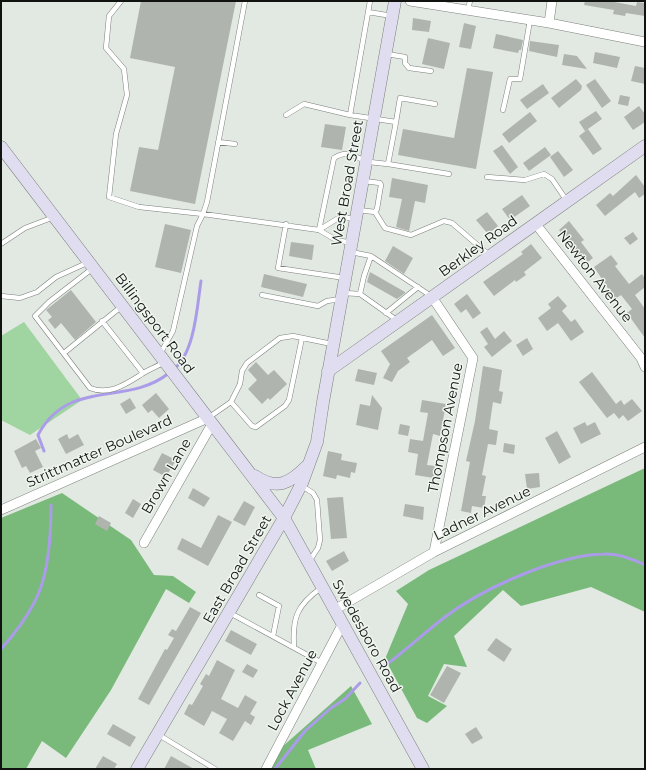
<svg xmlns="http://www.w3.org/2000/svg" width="646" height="770" viewBox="0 0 646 770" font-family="Montserrat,sans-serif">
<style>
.green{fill:#a0d4a0}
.forest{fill:#79ba7a}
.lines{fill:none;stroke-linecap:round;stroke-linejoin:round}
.stream{stroke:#ab9cea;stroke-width:3}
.building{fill:#afb4af}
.lane-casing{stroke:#7c817b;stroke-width:5.5}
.street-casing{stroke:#7c817b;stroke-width:10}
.secondary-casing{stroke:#7c817b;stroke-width:13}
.lane{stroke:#fff;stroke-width:4.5}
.street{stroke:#fff;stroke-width:9}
.secondary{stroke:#e1ddf1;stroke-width:12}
.labels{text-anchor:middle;stroke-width:3;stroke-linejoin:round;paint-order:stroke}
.street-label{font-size:14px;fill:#111311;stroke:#eff5ef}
</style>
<rect width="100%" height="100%" fill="#e2e8e2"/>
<path class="green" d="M24 322 82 400 30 435 1 420V336Z"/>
<path class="forest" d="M645 468V612L591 587 521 606 503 590 454 636 467 667 444 664 428 696 447 706 427 723 417 718 385 659 408 604 396 591 429 570Z
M62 493 131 540 154 575 173 576 196 592 189 603 166 589 111 690 66 758 42 741 26 769H1V518Z
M351 686 372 724 308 750 316 769H269L282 747Z"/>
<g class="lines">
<path class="stream" d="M174 369C195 352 197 307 201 281
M44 451 38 435C69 377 127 407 169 373
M1 649C17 631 33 610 41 587 49 563 51 530 51 505
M382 668C404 652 424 633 445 617 483 588 557 555 604 554 618 553 633 559 645 565
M275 769 305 731 331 708 345 699 360 683"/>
</g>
<path class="building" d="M141 1H236L195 204 130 191 139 147 158 150 175 67 130 58Z
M585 1H609L636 6 637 2 645 3V16L626 13 625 16 613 14 614 10 584 5Z
M413 18 431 21 429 32 412 30Z
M464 23 476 26 471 49 459 47Z
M496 34 523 40 521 50H519L518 53 493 48Z
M428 38 450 43 444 69 422 64Z
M530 41 559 45 557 57 529 51Z
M595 52 620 57 617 68 593 63Z
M564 54 577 56 587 69 562 65Z
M635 66 645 68V84L631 81Z
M467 68 493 72 476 169 398 155 403 129 454 138Z
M576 79 582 86 581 90 559 108 551 98Z
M595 79 611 101 602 108 586 85Z
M543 84 549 93 527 109 520 100Z
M620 95 630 97 628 106 618 104Z
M639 106 645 114V122L633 130 624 117Z
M596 111 602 119 585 131 579 122Z
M530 112 537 121 509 143 502 134Z
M325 124 346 127 342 150 321 147Z
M588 129 602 149 593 155 579 136Z
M502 145 518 167 510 174 493 151Z
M545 147 551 155 529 171 523 163Z
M558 151 573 170 564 177 550 157Z
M636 175 645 187V194L639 198 635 192 605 216 596 205 610 193 613 196Z
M392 178 428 185 425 203 415 201 409 231 396 227 402 199 389 197Z
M522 195 530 206 510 220 502 209Z
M487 212 498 226 488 234 476 220Z
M569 221 584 240 581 242 593 258 584 265 559 230Z
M165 224 191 230 181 273 155 267Z
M633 232 638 239 630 245 624 238Z
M291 242 314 245 312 260 289 256Z
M531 244 542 258 524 272 526 275 516 282 515 280 494 296 483 282 523 254 521 252Z
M393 246 413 258 404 274 385 261Z
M611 255 618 264 615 266 629 284 642 274 645 279V287L635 295 645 309V338L627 313 632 309 621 295 615 299 594 267Z
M370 272 405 292V293L397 299 367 282Z
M264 274 307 284 303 297 261 287Z
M71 290 96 322 75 340 61 323 55 329 48 320 52 317 46 310Z
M467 294 481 313 473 319 466 309 461 313 454 304Z
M558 296 567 306 562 311 571 322 575 319 584 332 571 341 558 323 547 331 538 318 551 308 548 304Z
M432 315 455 348 443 356 432 340 407 358 410 362 398 371 392 382 383 378 390 364 381 351Z
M487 327 495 339 504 331 512 341 492 357 484 347 488 344 480 332Z
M527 338 533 349 523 356 516 345Z
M256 362 268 375 274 370 287 384 270 400 268 398 262 404 248 389 257 380 248 370Z
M483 366 502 370 499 391 503 392 501 404 493 402 489 429 498 431 496 445 488 444 482 475 486 476 482 496H486L484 508 472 506 471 513 461 511 470 462 466 461 475 421Z
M358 369 377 373 374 385 355 381Z
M592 372 616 404 621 400 624 405 632 399 642 411 628 421 623 415 619 419 614 413 607 418 579 382Z
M156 393 169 409 159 418 152 410 148 413 142 405Z
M372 395 382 408 378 430 356 425 360 404 370 406Z
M130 398 136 408 126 414 120 404Z
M422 400 446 404 440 436 433 434 427 465 436 466 434 478 415 475 418 454 408 452 410 439 423 441 428 413 420 412Z
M585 422 587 426 595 422 601 434 581 444 573 428Z
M400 424 410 426 408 436 398 434Z
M557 431 571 457 559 464 545 438Z
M67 434 69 439 78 434 84 445 66 454 58 439Z
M36 439 41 448 35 451 43 467 30 473 26 466 22 468 14 451Z
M504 443 515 445 514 454 503 452Z
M328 451 342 454 341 460 357 463 355 473 351 472 350 478 337 475 336 479 323 476Z
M162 453 176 460 166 477 153 470Z
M539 473 540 487 527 489 525 474Z
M193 488 210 498 204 507 188 498Z
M343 497 347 538 331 539 327 498Z
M133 499 141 504 133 518 125 513Z
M244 501 255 507 245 526 233 520Z
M405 504 424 507 423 520 403 516Z
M218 515 232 522 208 566 177 549 182 538 201 548Z
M99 516 111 523 107 531 95 524Z
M344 551 349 561 332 571 326 561Z
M190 607 201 613 149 705 138 699 165 649 167 650 174 638 168 635 172 629 176 631Z
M231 630 257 644 251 655 225 641Z
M496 638 512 649 504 662 487 650Z
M217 660 235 670 221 699 238 708 245 695 257 702 250 714 255 717 251 725 245 721 233 741 219 733 227 719 212 711 204 726 184 714 189 704 192 705 203 686 200 684 206 674 209 676Z
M247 664 258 670 253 678 242 672Z
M447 666 461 673 444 703 430 695Z
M113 724 136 737 130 747 107 734Z
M476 727 483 738 472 744 465 734Z
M103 756 117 764 114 769H95Z
M171 756 194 769H164Z"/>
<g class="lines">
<defs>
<path id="lane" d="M121 1 109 16 106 48 124 69 127 95 116 134 109 197 139 207 203 214 207 202 245 1
M468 10 470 1
M368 12 392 16
M387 54 405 57V63L409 68 431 71
M503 110 510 79H520L530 20
M286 115 304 104 350 115
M396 122 400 98 435 104
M218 142 235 144
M388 164 449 174
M487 177 525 180 544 174 552 179 567 201
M358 210 375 212 377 209 381 185 380 183 364 181
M375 212 385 228 411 235 444 221 452 223 489 255
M286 224 278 268 345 278
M319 230 334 158C347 150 353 156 366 161 373 163 381 163 388 164L396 122 350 115 370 1
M319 230 340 217 355 219
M1 244 25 228 54 217
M351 252 371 256 431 296
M93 268 49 302 35 316 90 388C109 396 126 384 142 374 149 369 157 367 164 362
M344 293 360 294 398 321
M360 294 364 276 371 256
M262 295 318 306 327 301 341 299
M1 296 20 298 37 292 56 277 89 262
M386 313 418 287
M102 321 143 373
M64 353 122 306
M160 354 173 331 197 226 203 214 319 230 336 240 352 243
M231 402 252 426 256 427 285 406 289 400 302 338
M208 418 231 402 240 384 242 371 247 363 280 338 293 336 332 344
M302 486 313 493 317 500 320 540 318 548 310 560
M259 595 279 606 273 636
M230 613 322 663
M294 647C292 618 297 605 321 588
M159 735 215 769"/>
<path id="street" d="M410 1 549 23 645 42
M549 23 552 1
M535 223 641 358 645 367
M432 297 473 358 434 552
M1 510 208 418
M144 543 212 424
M336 609 434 552 645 447
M266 769 343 623"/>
<path id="secondary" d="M1 147 284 518 423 769
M328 371 645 146
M255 476C277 491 290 483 307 466
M137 769 284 518 302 483 317 442 323 402 395 1"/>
</defs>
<use href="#lane" class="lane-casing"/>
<use href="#street" class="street-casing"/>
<use href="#secondary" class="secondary-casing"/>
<use href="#lane" class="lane"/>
<use href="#street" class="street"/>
<use href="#secondary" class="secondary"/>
</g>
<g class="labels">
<g class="street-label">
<text transform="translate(347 183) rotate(-80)" y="5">West Broad Street</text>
<text transform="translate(478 246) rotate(-36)" y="5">Berkley Road</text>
<text transform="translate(595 276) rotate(52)" y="5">Newton Avenue</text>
<text transform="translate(155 323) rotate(53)" y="5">Billingsport Road</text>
<text transform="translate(445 428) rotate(-79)" y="5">Thompson Avenue</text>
<text transform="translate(99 451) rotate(-24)" y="5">Strittmatter Boulevard</text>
<text transform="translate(166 476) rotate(-60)" y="5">Brown Lane</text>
<text transform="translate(482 513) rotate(-26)" y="5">Ladner Avenue</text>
<text transform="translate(237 569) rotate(-60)" y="5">East Broad Street</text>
<text transform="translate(367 636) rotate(61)" y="5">Swedesboro Road</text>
<text transform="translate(292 690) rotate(-62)" y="5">Lock Avenue</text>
</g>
</g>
<rect width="646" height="770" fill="none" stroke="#111311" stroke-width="4"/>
</svg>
